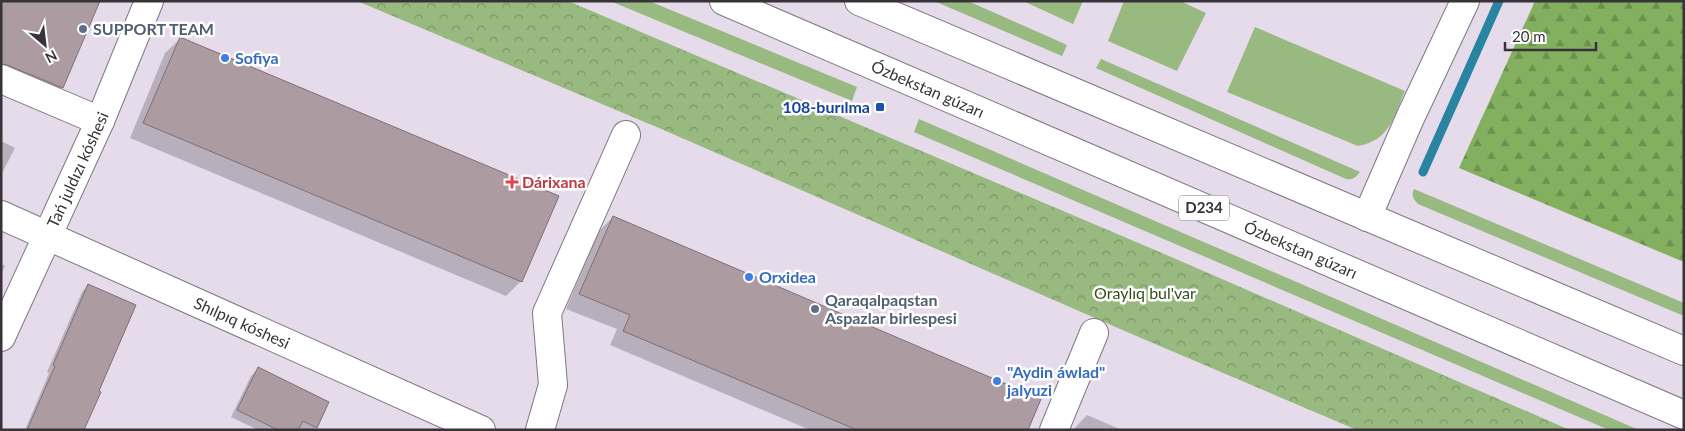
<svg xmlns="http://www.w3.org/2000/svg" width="1685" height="431" viewBox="0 0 1685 431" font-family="Lato,sans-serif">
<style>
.green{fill:#98b97f}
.forest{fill:url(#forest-firs)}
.park{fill:url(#park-crowns)}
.shadow{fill:#0003}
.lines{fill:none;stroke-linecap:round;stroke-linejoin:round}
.stream{stroke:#2884a1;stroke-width:9}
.building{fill:#ac9ba0;stroke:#807075}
.minor-casing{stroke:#7f7683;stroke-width:30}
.major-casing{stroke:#7f7683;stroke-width:30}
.minor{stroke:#fff;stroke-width:28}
.major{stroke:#fff;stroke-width:28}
.service-dot{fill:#5c6f8a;stroke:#fff;stroke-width:2}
.shop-dot{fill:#3f7fe0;stroke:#fff;stroke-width:2}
.transit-dot{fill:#1a4fb4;stroke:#fff;stroke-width:2}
.health-dot{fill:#e0444e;stroke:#fff;stroke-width:2}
.labels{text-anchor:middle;stroke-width:5;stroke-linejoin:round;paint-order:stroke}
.shield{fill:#fff;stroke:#737074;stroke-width:1}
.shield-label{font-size:15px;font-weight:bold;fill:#373338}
.service-label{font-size:16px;font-weight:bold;fill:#4e5e75;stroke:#fff;text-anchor:start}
.shop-label{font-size:16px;font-weight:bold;fill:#366cbe;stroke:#fff;text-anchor:start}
.street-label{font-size:16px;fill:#373338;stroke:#fff}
.transit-label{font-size:16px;font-weight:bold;fill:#164399;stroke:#fff;text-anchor:end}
.health-label{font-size:16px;font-weight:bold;fill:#be3a42;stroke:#fff;text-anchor:start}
.park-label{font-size:16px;fill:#324f17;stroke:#fff}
</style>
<defs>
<pattern id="forest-firs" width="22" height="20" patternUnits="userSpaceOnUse" patternTransform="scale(1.25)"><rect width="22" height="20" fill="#83b05f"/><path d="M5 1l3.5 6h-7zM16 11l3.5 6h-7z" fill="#6c904f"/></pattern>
<pattern id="park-crowns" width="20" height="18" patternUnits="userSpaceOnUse" patternTransform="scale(1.25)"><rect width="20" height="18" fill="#98b97f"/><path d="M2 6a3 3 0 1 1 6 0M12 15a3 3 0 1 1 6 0" fill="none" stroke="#7d9769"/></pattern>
</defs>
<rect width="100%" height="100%" fill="#e5dbea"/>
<path class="green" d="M610 1H649L857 87 852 101Z
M934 1H968L1067 45 1062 56Z
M1023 1H1083L1073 24Z
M1124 1H1180L1206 13 1177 71 1108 41Z
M1255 27 1405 91C1393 118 1390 140 1358 146L1227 92Z
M1101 59 1360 172C1356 177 1353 180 1346 179L1096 68Z
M919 119 1639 430H1609L914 132Z
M1414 189 1684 303V316L1418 204C1413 199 1411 195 1414 189Z"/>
<path class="forest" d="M1535 1H1684V262L1459 168Z"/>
<path class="park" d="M357 1H568L1162 253 1570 430H1357L1127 332 659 128Z"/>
<path class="shadow" d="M1 1 98 2 62 88 47 102 1 83Z
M180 39 521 281 506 296 130 138 165 53Z
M1 141 15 148 1 175Z
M613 217 1027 430H810L610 345 617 329 566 309 599 231Z
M1 264 5 266 1 274Z
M88 285 83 430H25L49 373 47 372 82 292Z
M258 369 316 427 313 430H301L298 428 297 430H258L231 417 251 376Z
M1087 415 1122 430H1073Z"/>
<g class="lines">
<path class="stream" d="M1423 172 1499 1"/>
</g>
<path class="building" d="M1 1H100L63 88 7 65 1 64Z
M180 37 559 196 522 282 143 123Z
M613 216 1041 399 1028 430H857L623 331 630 315 579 294Z
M88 284 136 305 99 391 101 392 84 430H27L55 366 53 365Z
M258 367 329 402 317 428 303 421 298 430H278L237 410Z"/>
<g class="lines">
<defs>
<g id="minor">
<path d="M1 79 100 121"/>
<path id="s1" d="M1 215 481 430"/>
<path d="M1367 217 1410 118 1465 1"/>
<path id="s2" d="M1 337 100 121 149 1"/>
<path d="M540 430 553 385 547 313 626 135"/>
<path d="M1054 430 1094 333"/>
</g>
<g id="major">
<path id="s3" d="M724 1 1684 415"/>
<path d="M859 1 1684 351"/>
</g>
</defs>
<use href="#minor" class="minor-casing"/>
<use href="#major" class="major-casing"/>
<use href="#minor" class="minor"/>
<use href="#major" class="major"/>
</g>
<g class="service-dot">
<circle cx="83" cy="29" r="5"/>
<circle cx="815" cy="309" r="5"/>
</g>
<g class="shop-dot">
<circle cx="225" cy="58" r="5"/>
<circle cx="749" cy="277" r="5"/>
<circle cx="997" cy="381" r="5"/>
</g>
<rect class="transit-dot" x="875" y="102" width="10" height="10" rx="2.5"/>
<path class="health-dot" d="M509.5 174.5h5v5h5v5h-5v5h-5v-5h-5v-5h5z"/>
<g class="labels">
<rect class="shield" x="1179" y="195.5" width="50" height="25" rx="4"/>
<g class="shield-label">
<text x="1204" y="213">D234</text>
</g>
<g class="service-label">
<text x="93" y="35">SUPPORT TEAM</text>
<text x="825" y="306">Qaraqalpaqstan<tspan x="825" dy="18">Aspazlar birlespesi</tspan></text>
</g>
<g class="shop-label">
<text x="235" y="64">Sofiya</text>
<text x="759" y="283">Orxidea</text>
<text x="1007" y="378">"Aydin áwlad"<tspan x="1007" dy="18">jalyuzi</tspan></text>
</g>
<g class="street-label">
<text dy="6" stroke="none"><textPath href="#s3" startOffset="222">Ózbekstan gúzarı</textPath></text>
<text dy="6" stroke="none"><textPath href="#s2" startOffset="184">Tań juldızı kóshesi</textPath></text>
<text dy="6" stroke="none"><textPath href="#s3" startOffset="628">Ózbekstan gúzarı</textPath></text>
<text dy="6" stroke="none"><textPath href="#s1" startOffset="264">Shılpıq kóshesi</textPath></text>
</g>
<g class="transit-label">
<text x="870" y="113">108-burılma</text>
</g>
<g class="health-label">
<text x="522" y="188">Dárixana</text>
</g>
<g class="park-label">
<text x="1145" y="299">Oraylıq bul'var</text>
</g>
</g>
<rect width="1685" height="431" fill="none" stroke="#373338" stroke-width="5"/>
<g transform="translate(45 45) rotate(152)" stroke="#ffffff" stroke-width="4" paint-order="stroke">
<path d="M0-4L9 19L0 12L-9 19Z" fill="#373338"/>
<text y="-8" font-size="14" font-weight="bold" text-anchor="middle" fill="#373338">N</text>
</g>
<path d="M1505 42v8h91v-8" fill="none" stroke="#373338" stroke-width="2.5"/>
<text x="1512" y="42" font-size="15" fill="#373338" stroke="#ffffff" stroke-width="4" paint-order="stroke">20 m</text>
</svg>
